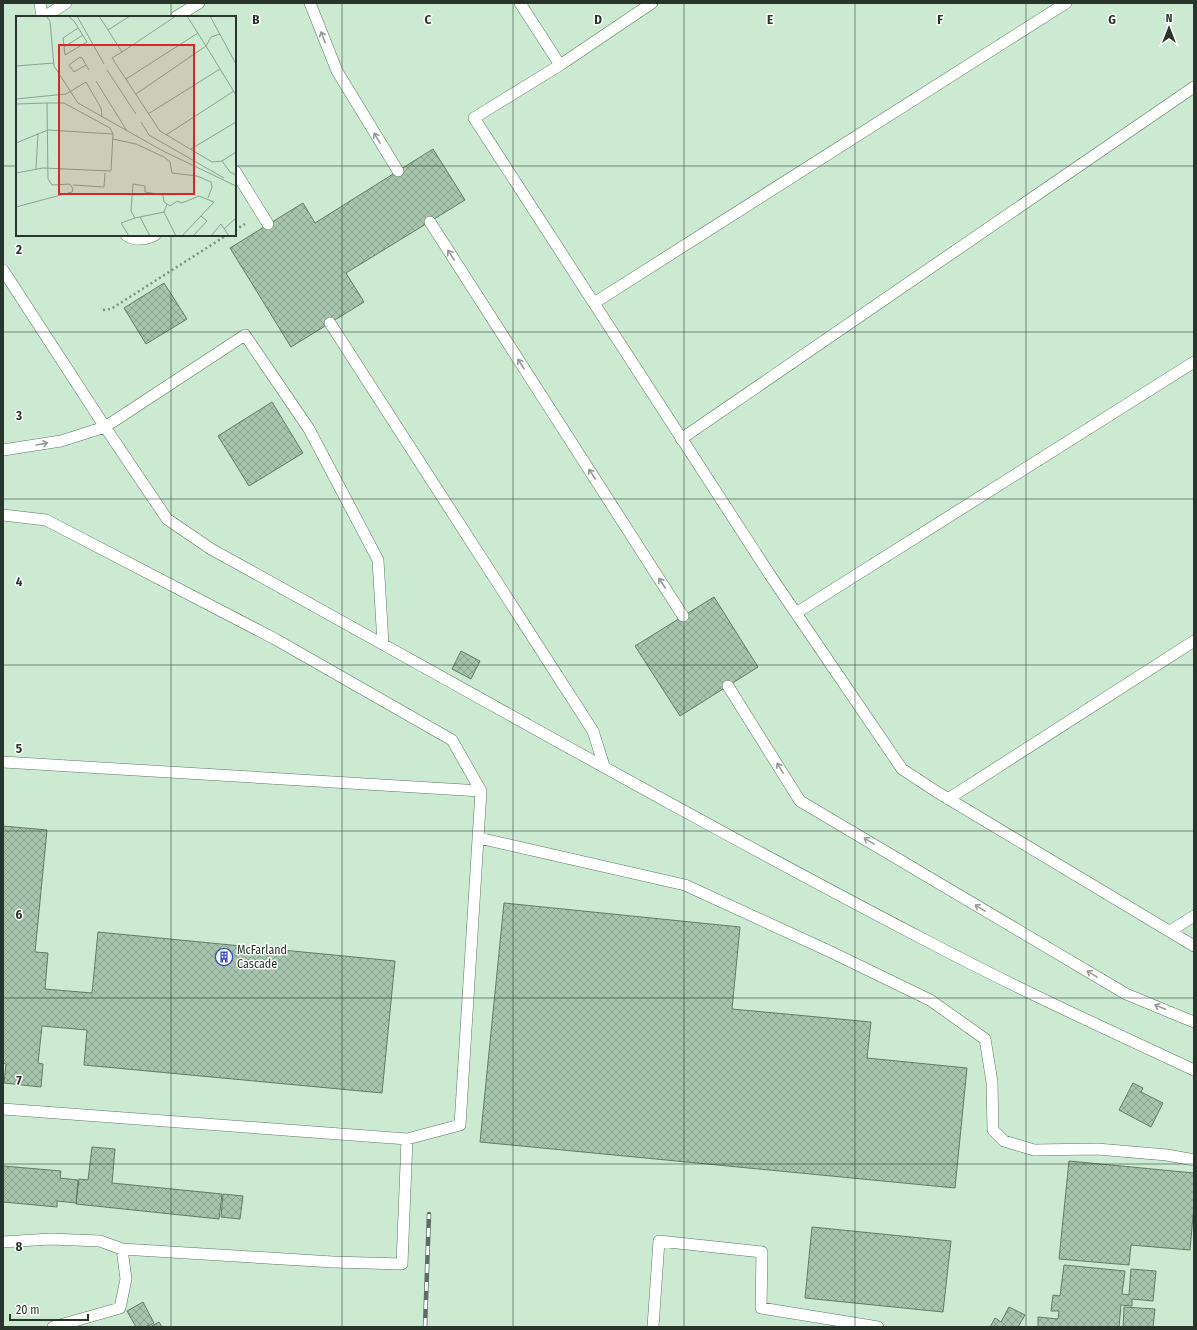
<svg xmlns="http://www.w3.org/2000/svg" width="1197" height="1330" viewBox="0 0 1197 1330" font-family="'Fira Sans Condensed',sans-serif">
<style>
.building{fill:url(#building-cross-hatch);stroke:#617c65}
.lines{fill:none;stroke-linecap:round;stroke-linejoin:round}
.service-casing{stroke:#5d7861;stroke-width:12}
.path{stroke:#7a8f7d;stroke-width:2.5;stroke-dasharray:2 3;stroke-linecap:butt}
.service{stroke:#fff;stroke-width:11}
.rail-casing{stroke:#5c6e5f;stroke-width:4.5}
.rail{stroke:#fff;stroke-width:3;stroke-dasharray:9;stroke-linecap:butt}
.oneway{stroke:#949a95}
.grid{fill:none;stroke:#29352b;stroke-width:1;stroke-opacity:0.55}
.labels{text-anchor:middle;stroke-width:3;stroke-linejoin:round;paint-order:stroke}
.poi-label{font-size:12px;fill:#29352b;stroke:#fff;text-anchor:start}
.inset-road{fill:none;stroke:#8ba28f;stroke-width:1}
.view{fill:#d62828;fill-opacity:0.15;stroke:#d62828;stroke-width:2}
.inset-edge{fill:none;stroke:#29352b;stroke-width:2}
.grid-label{font-size:13px;text-anchor:middle;font-weight:bold;fill:#29352b;stroke:#fff;stroke-width:3;stroke-linejoin:round;paint-order:stroke}
</style>
<defs>
<pattern id="building-cross-hatch" width="8" height="8" patternUnits="userSpaceOnUse"><rect width="8" height="8" fill="#a7c5ac"/><path d="M0 0l8 8M0 8l8-8" fill="none" stroke="#88a18c"/></pattern>
</defs>
<rect width="100%" height="100%" fill="#ccead1"/>
<path class="building" d="M433 149 465 200 346 273 364 302 291 347 230 248 303 203 315 223Z
M164 283 187 319 146 344 124 308Z
M272 402 303 453 249 486 218 436Z
M714 597 758 667 680 716 635 646Z
M461 651 480 661 471 679 452 669Z
M3 826 47 830 35 952 48 953 45 989 92 993 98 932 395 961 382 1093 84 1065 87 1030 42 1026 38 1063 43 1064 41 1087 4 1083 6 1064 3 1063Z
M504 903 740 927 732 1009 871 1022 867 1058 967 1068 955 1188 480 1142Z
M1133 1083 1143 1088 1141 1092 1163 1103 1151 1127 1119 1110Z
M92 1147 115 1149 112 1183 222 1194 219 1219 76 1204 79 1179 88 1180Z
M1069 1161 1194 1173V1205L1190 1250 1131 1245 1129 1265 1059 1259Z
M3 1166 61 1171 60 1178 78 1180 76 1203 57 1201V1207L3 1202Z
M223 1194 243 1196 240 1219 221 1217Z
M812 1227 951 1241 943 1312 805 1298Z
M1064 1265 1125 1271 1122 1294 1129 1295 1131 1269 1156 1271 1153 1301 1132 1299V1306L1121 1305 1119 1327H1038V1317L1058 1319 1059 1311H1051L1053 1295 1060 1296Z
M143 1302 154 1323 146 1327H136L127 1311Z
M1009 1307 1025 1315 1018 1327H990L995 1318 1001 1322Z
M1124 1307 1155 1309 1153 1327H1123Z
M159 1322 162 1327H150Z"/>
<g class="lines">
<defs>
<path id="service" d="M40 3 42 17
M310 3 337 71 398 171
M520 3 560 65 474 118 770 575 902 769 937 792 1194 946
M44 17 66 3
M176 17 199 3
M560 65 652 3
M235 171 268 224
M430 222 683 616
M126 235C134 241 146 240 155 235
M3 270 105 427 167 519 211 549C449 680 685 815 927 941 1014 987 1104 1028 1194 1070
M594 303 1066 3
M330 323 593 731 604 766
M681 439 1194 87
M3 450 61 441 105 427 245 335 309 429 378 560 383 644
M3 515 46 520 275 639 452 740 481 791
M796 613 1194 362
M728 686 800 801 1126 994 1194 1022
M3 762 481 791 460 1125 407 1139 3 1109
M948 799 1194 641
M479 838 685 885 831 952 930 1000 985 1039 992 1082 993 1130 1004 1141 1034 1150 1097 1149 1167 1155 1194 1160
M1170 931 1194 916
M3 1242 50 1239 100 1241 122 1249 126 1279 120 1308 53 1327
M122 1249 333 1262 402 1264 407 1139
M653 1327 659 1241 762 1252 761 1308 878 1327"/>
</defs>
<use href="#service" class="service-casing"/>
<path class="path" d="M235 230 245 224
M103 310 111 309 227 235"/>
<use href="#service" class="service"/>
<defs>
<path id="rail" d="M425 1327 429 1214"/>
</defs>
<use href="#rail" class="rail-casing"/>
<use href="#rail" class="rail"/>
</g>
<defs><path id="oneway-shaft" d="M-6 0H5M1.5-3L5.5 0L1.5 3" fill="none" stroke-width="1.6" stroke-linecap="round" stroke-linejoin="round"/></defs>
<g class="oneway">
<use href="#oneway-shaft" transform="translate(323 37) rotate(-111)"/>
<use href="#oneway-shaft" transform="translate(377 138) rotate(-121)"/>
<use href="#oneway-shaft" transform="translate(451 255) rotate(-123)"/>
<use href="#oneway-shaft" transform="translate(521 364) rotate(-123)"/>
<use href="#oneway-shaft" transform="translate(42 444) rotate(-10)"/>
<use href="#oneway-shaft" transform="translate(592 474) rotate(-123)"/>
<use href="#oneway-shaft" transform="translate(662 583) rotate(-123)"/>
<use href="#oneway-shaft" transform="translate(780 768) rotate(-122)"/>
<use href="#oneway-shaft" transform="translate(869 841) rotate(-149)"/>
<use href="#oneway-shaft" transform="translate(980 908) rotate(-149)"/>
<use href="#oneway-shaft" transform="translate(1092 974) rotate(-149)"/>
<use href="#oneway-shaft" transform="translate(1160 1007) rotate(-158)"/>
</g>
<path class="grid" d="M171 3V17M342 3V1327M513 3V1327M684 3V1327M855 3V1327M1026 3V1327M3 166H17M235 166H1194M171 235V1327M3 332H1194M3 499H1194M3 665H1194M3 831H1194M3 998H1194M3 1164H1194"/>
<defs>
<symbol id="building-ring" viewBox="-11 -11 22 22"><circle r="9.5" fill="#fff" stroke="#4250c4" stroke-width="1.5"/><path d="M-4-6H4V6H1V3H-1V6H-4ZM-2.5-4.3h1.7v1.8h-1.7ZM.8-4.3h1.7v1.8H.8ZM-2.5-1h1.7V.8h-1.7ZM.8-1h1.7V.8H.8Z" fill="#4250c4"/></symbol>
</defs>
<g fill-rule="evenodd">
<use href="#building-ring" x="214" y="947" width="20" height="20"/>
</g>
<g class="labels">
<g class="poi-label">
<text x="237" y="954">McFarland<tspan x="237" dy="14">Cascade</tspan></text>
</g>
</g>
<g transform="translate(16 16)">
<rect width="220" height="220" fill="#ccead1"/>
<path class="inset-road" d="M30 0 34 5 38 50 62 87 147 135 220 170M52 0 58 5 71 26 49 39 47 22 62 12M61 0 88 48M83 0 106 36 96 42 144 115 196 146 206 145M194 0 220 48M92 14 114 0M204 18 195 21 190 30 220 79M48 31 67 19M106 36 160 0M70 49 58 56 53 49 64 41 66 42 73 54M0 50 38 47M91 54 120 98M110 63 182 17M80 65 111 115M120 78 190 30 171 0M0 83 50 78 70 66 85 92 86 101M31 87H48L94 112 97 118M0 88 31 87 32 163 36 169 54 168 57 173 56 176 0 191M132 98 204 53M125 106 133 119 208 162M150 119 218 75M97 123 120 128 148 141 154 146 156 157 181 160 195 166 196 171 192 182M0 127 32 114 97 118 95 155 27 152 0 157M175 133 220 106M220 136 206 145 214 156 220 159M20 153 22 117M57 169 88 171 89 157M151 188 148 196 160 220M124 201 134 220M119 202 148 196M208 213 220 202M113 220 105 207 119 202 115 195 117 168 129 170V176L147 179 148 186 154 190 161 185 166 187 183 180 198 186 166 220M177 220 191 205 185 200M195 220 205 208 213 220"/>
<path class="view" d="M43 29H178V178H43Z"/>
<rect width="220" height="220" class="inset-edge"/>
</g>
<g class="grid-label">
<text x="256" y="24">B</text>
<text x="428" y="24">C</text>
<text x="598" y="24">D</text>
<text x="770" y="24">E</text>
<text x="940" y="24">F</text>
<text x="1112" y="24">G</text>
<text x="19" y="254">2</text>
<text x="19" y="420">3</text>
<text x="19" y="586">4</text>
<text x="19" y="753">5</text>
<text x="19" y="919">6</text>
<text x="19" y="1085">7</text>
<text x="19" y="1251">8</text>
</g>
<rect width="1197" height="1330" fill="none" stroke="#29352b" stroke-width="8"/>
<g transform="translate(1169 28)" stroke="#ffffff" stroke-width="3" paint-order="stroke">
<path d="M0-3L7 15L0 10L-7 15Z" fill="#29352b"/>
<text y="-6" font-size="11" font-weight="bold" text-anchor="middle" fill="#29352b">N</text>
</g>
<path d="M10 1314v6h78v-6" fill="none" stroke="#29352b" stroke-width="2"/>
<text x="16" y="1314" font-size="12" fill="#29352b" stroke="#ffffff" stroke-width="3" paint-order="stroke">20 m</text>
</svg>
